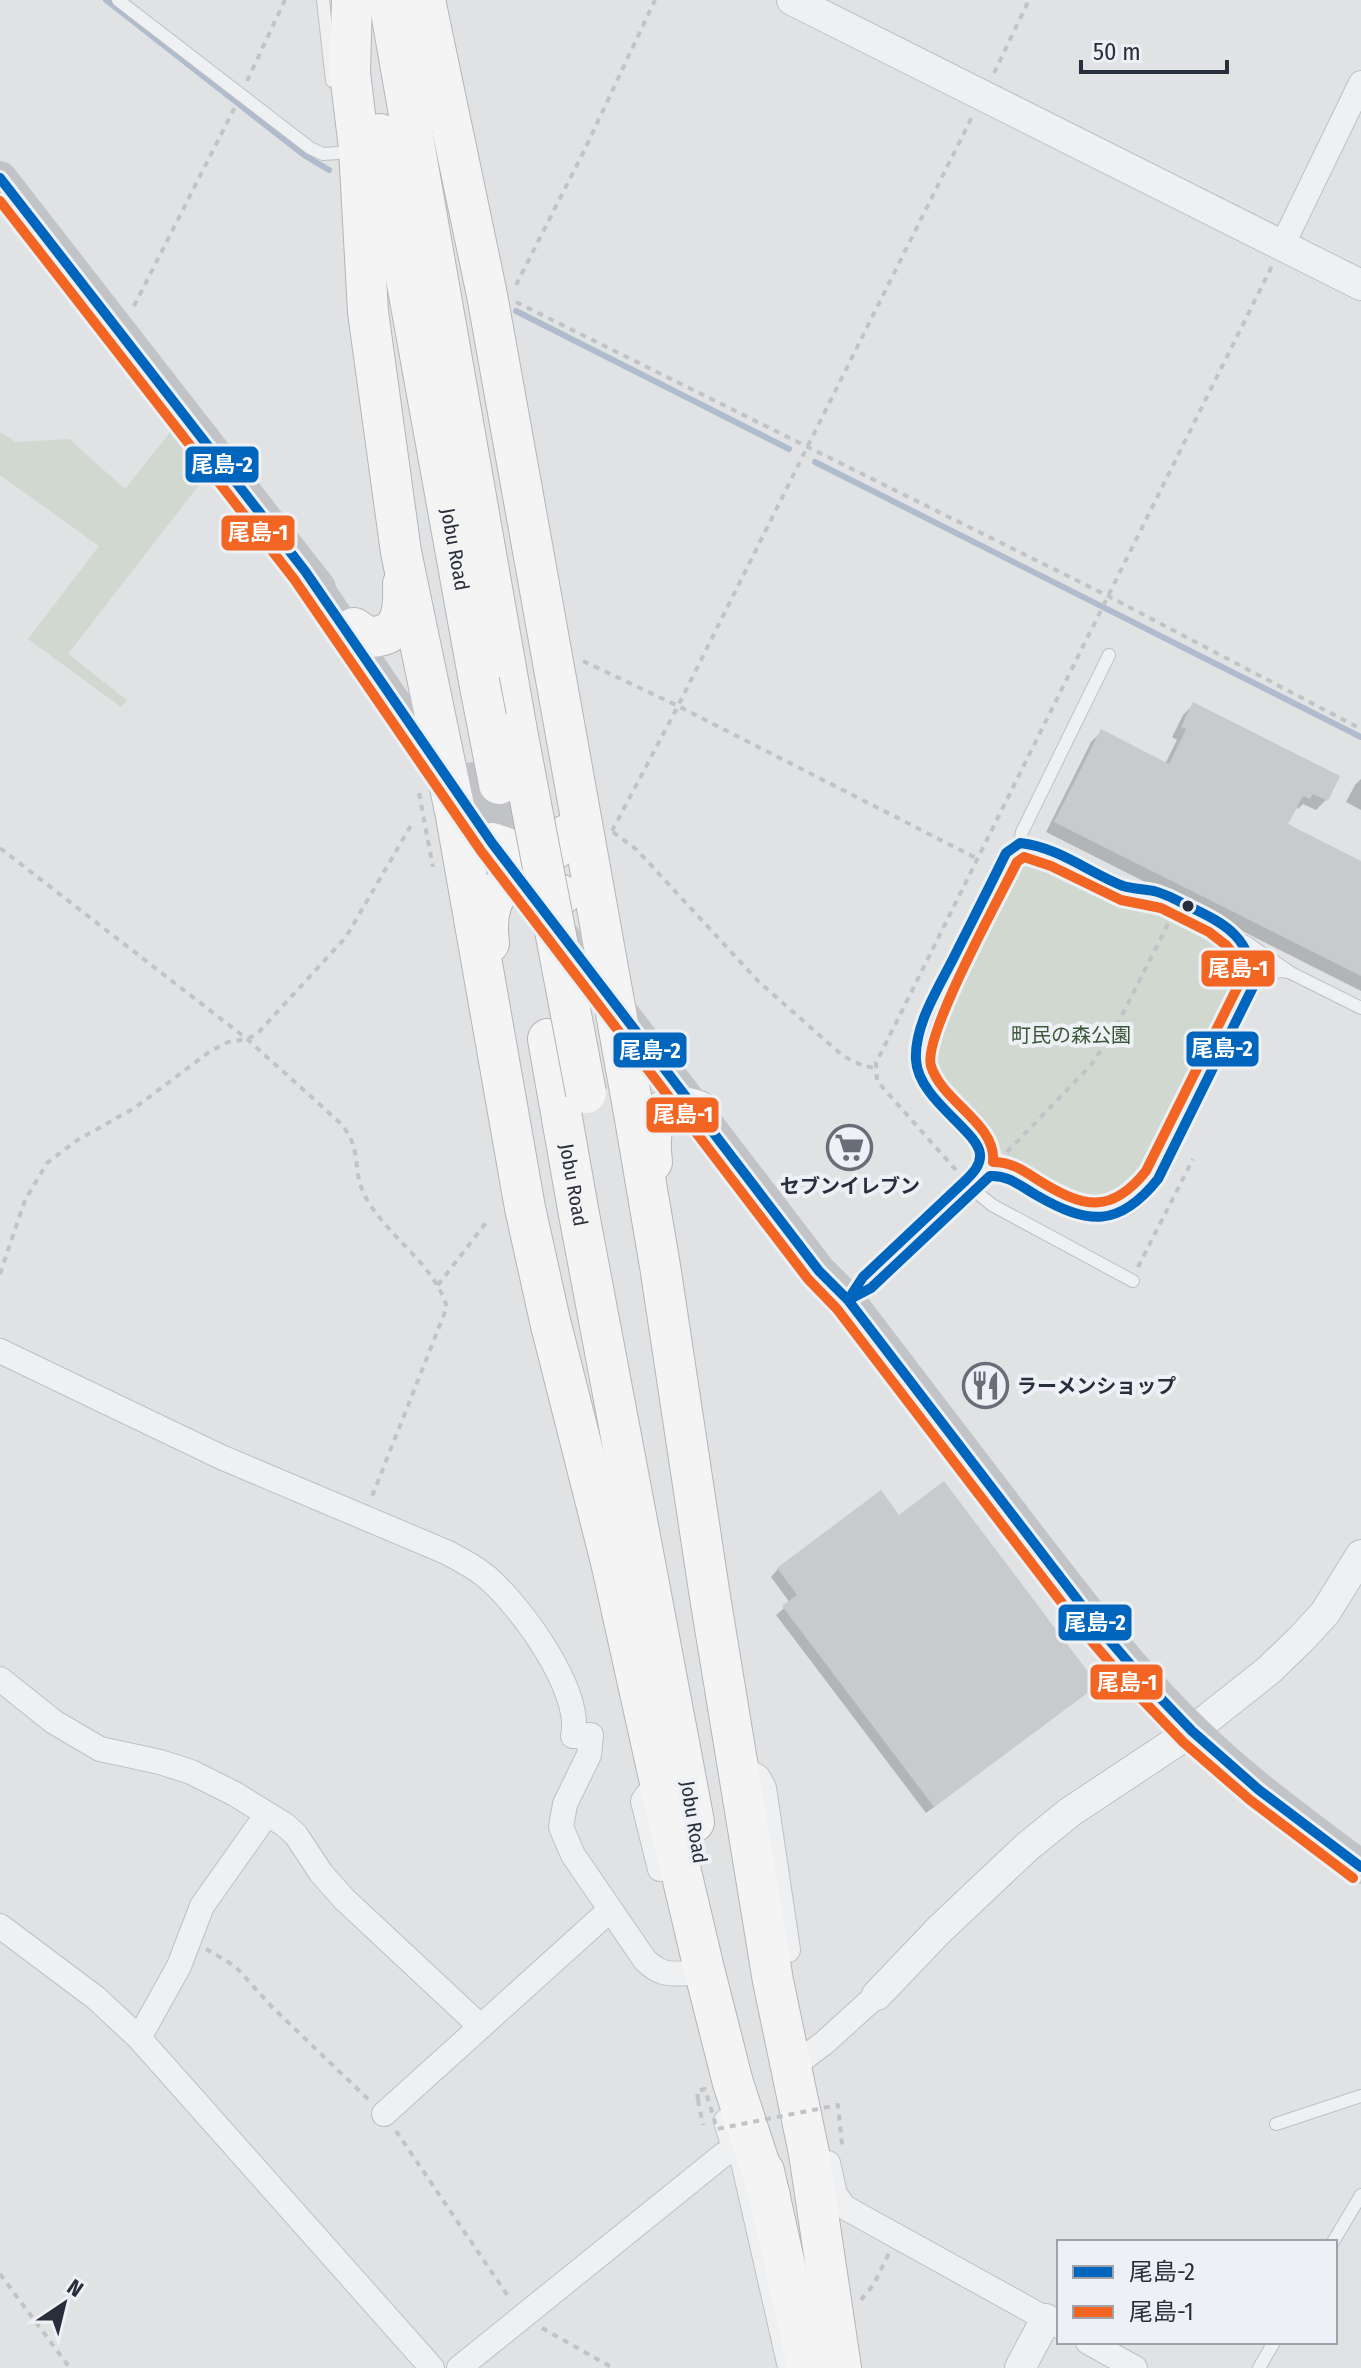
<svg xmlns="http://www.w3.org/2000/svg" width="1361" height="2368" viewBox="0 0 1361 2368" font-family="'Fira Sans Condensed','Noto Sans JP',sans-serif">
<style>
.green{fill:#d0d8d0}
.shadow{fill:#0003}
.lines{fill:none;stroke-linecap:round;stroke-linejoin:round}
.stream{stroke:#b0bccd;stroke-width:6}
.building{fill:#c8cacc}
.service-casing{stroke:#bec0c2;stroke-width:14}
.minor-casing{stroke:#bec0c2;stroke-width:26}
.tertiary-casing{stroke:#bec0c2;stroke-width:32}
.trunk-casing{stroke:#b3b5b8;stroke-width:42}
.path{stroke:#c1c3c7;stroke-width:4;stroke-dasharray:6 6;stroke-linecap:butt}
.service{stroke:#eff0f1;stroke-width:12}
.minor{stroke:#eff0f1;stroke-width:24}
.tertiary{stroke:#eff0f1;stroke-width:30}
.secondary{stroke:#c1c3c7;stroke-width:34}
.trunk{stroke:#f4f4f5;stroke-width:40}
.trunk-bridge-casing{stroke:#b3b5b8;stroke-width:42;stroke-linecap:butt}
.path-bridge{stroke:#c1c3c7;stroke-width:4;stroke-dasharray:6 6;stroke-linecap:butt}
.trunk-bridge{stroke:#f4f4f5;stroke-width:40}
.bus-1-casing{stroke:#edf0f4;stroke-width:16}
.bus-2-casing{stroke:#edf0f4;stroke-width:16}
.bus-1{stroke:#0065bd;stroke-width:10}
.bus-2{stroke:#f26522;stroke-width:10}
.bus-dot{fill:#292e3c;stroke:#edf0f4;stroke-width:3}
.labels{text-anchor:middle;stroke-width:8;stroke-linejoin:round;paint-order:stroke}
.street-label{font-size:20px;fill:#292e3c;stroke:#edf0f4}
.park-label{font-size:20px;fill:#3b5637;stroke:#edf0f4}
.poi-label{font-size:20px;font-weight:bold;fill:#292e3c;stroke:#edf0f4}
.line-badge{stroke:#edf0f4;stroke-width:3}
.badge-label{font-size:22px;text-anchor:middle;font-weight:bold;fill:#fff}
</style>
<rect width="100%" height="100%" fill="#e0e2e4"/>
<path class="green" d="M171 431 206 476 68 654 127 700 121 707 28 639 99 546 0 475V432L16 442 69 439 125 489Z
M1037 858 1124 902H1156L1195 922 1225 941 1235 954 1242 976 1239 993 1147 1180C1132 1196 1112 1208 1088 1205 1073 1204 1056 1195 1043 1187 1017 1170 944 1101 932 1074 929 1070 928 1062 927 1057 922 1021 963 955 979 921 988 904 1004 863 1024 859 1028 858 1033 859 1037 858Z"/>
<path class="shadow" d="M1193 705 1326 800 1316 810 1303 804 1298 809 1295 807 1286 825 1361 863V991L1046 832 1091 742 1101 732 1165 764 1177 740 1172 737 1183 715Z
M1361 779V810L1346 802 1355 785Z
M899 1518 1088 1692 926 1813 776 1615 790 1603 771 1577 778 1569Z"/>
<g class="lines">
<path class="stream" d="M106 0 304 155 329 170
M516 311 789 449
M815 462 1361 737"/>
</g>
<path class="building" d="M1193 702 1340 776 1328 801 1313 794 1310 799 1303 796 1288 824 1361 861V976L1054 822 1101 729 1169 764 1186 729 1181 727Z
M944 1481 1098 1685 934 1807 782 1606 797 1595 777 1568 881 1490 899 1515Z"/>
<g class="lines">
<defs>
<path id="service" d="M118 0 310 148 323 154 339 153
M323 0 332 81
M1020 843C1046 842 1096 874 1122 885 1133 890 1146 888 1158 892 1169 895 1180 902 1191 907 1228 924 1257 942 1253 987L1158 1179C1122 1231 1084 1224 1034 1194 1019 1185 1009 1173 990 1176L871 1288 848 1300 863 1277 966 1180C976 1169 984 1161 978 1146 960 1126 928 1098 918 1072 910 1051 923 1024 931 1004L1006 853Z
M1020 843 1022 832 1109 655
M1246 942 1291 973 1361 1008
M1253 987C1263 976 1272 969 1288 972
M974 1190 992 1205 1133 1281
M1276 2124 1361 2096
M734 2149 784 2368
M1333 2242 1361 2195
M1259 2368 1274 2342"/>
<path id="minor" d="M1282 246 1361 83
M0 1351 221 1457 446 1552C460 1559 475 1567 488 1578 521 1607 583 1691 573 1736L591 1735 589 1755 565 1804 561 1827 573 1855 645 1960C658 1973 668 1975 686 1973
M0 1679 54 1722 100 1749 160 1762 191 1772 235 1794 285 1825 296 1835 321 1873 344 1899 480 2026
M739 1766 758 1777 764 1788 788 1950
M660 1869 643 1801 648 1794 661 1787
M0 1926 96 1998 139 2038 432 2368
M139 2038 179 1966 202 1906 267 1814
M804 2058 824 2043 877 1995
M384 2114 610 1910
M828 2163 835 2194 844 2207 1059 2326
M1088 2342 1135 2368
M459 2368 723 2155 734 2149 726 2121"/>
<path id="tertiary" d="M792 0 1361 285
M877 1995 939 1930 1027 1847 1070 1812 1192 1731 1269 1670 1302 1638 1325 1613 1361 1555
M1020 2368 1046 2319"/>
<g id="trunk">
<path d="M352 0 350 73 359 148 368 312 401 552 456 816 525 1208 550 1321 611 1562 661 1787 704 1969 733 2083 770 2196"/>
<path d="M389 0 517 731"/>
<path d="M425 0 487 295 634 1113 660 1266 710 1597 773 1981 809 2153 841 2368"/>
<path id="s1" d="M380 134 479 681"/>
<path d="M354 628 367 637C402 638 404 612 403 584"/>
<path d="M492 843C520 852 547 869 566 835"/>
<path d="M489 943C486 920 488 884 519 882 533 881 549 890 561 895"/>
<path id="s2" d="M548 1039 578 1209 694 1822"/>
<path d="M652 1162C648 1126 654 1096 698 1111"/>
<path d="M764 2171 808 2368"/>
</g>
</defs>
<use href="#service" class="service-casing"/>
<use href="#minor" class="minor-casing"/>
<use href="#tertiary" class="tertiary-casing"/>
<use href="#trunk" class="trunk-casing"/>
<path class="path" d="M994 73 1029 0
M247 81 285 0
M516 285 584 151 655 0
M516 302 1108 596 1361 729
M134 306 235 107
M583 661 678 706 978 859
M419 793 433 867
M612 831 678 706 972 117
M613 832 637 850 758 981 843 1056 863 1066 876 1068
M0 848 247 1039 338 1121C364 1147 351 1170 365 1196 387 1237 433 1262 447 1307L371 1499
M1007 1152 1091 1065 1113 1033 1173 914
M956 1170 877 1081 876 1063 1272 266
M1138 1267 1193 1159
M0 1274 25 1200 47 1163 76 1141 136 1107 209 1052 228 1042 247 1039 257 1034 346 937 413 822
M438 1285 488 1220
M206 1949 235 1966 272 2007 369 2100
M698 2100 703 2125
M396 2131 510 2299
M0 2274 70 2368
M861 2300 874 2284 889 2253
M542 2328 613 2368"/>
<use href="#service" class="service"/>
<use href="#minor" class="minor"/>
<use href="#tertiary" class="tertiary"/>
<path class="secondary" d="M0 178 319 588
M305 571 449 784 507 863
M473 779 538 864
M554 925 819 1271 848 1300C912 1383 975 1467 1039 1550 1087 1612 1135 1675 1192 1730 1244 1781 1303 1824 1361 1867"/>
<use href="#trunk" class="trunk"/>
<defs>
<path id="trunk-bridge" d="M479 681 499 784
M517 731 586 1093"/>
</defs>
<use href="#trunk-bridge" class="trunk-bridge-casing"/>
<path class="path-bridge" d="M698 2100 697 2091 705 2089 717 2129 838 2105 842 2145"/>
<use href="#trunk-bridge" class="trunk-bridge"/>
<defs>
<path id="bus-1" d="M0 178 305 571 492 843 819 1271 848 1300 1099 1628 1147 1684 1192 1731 1259 1790 1361 1867
M1020 843C1058 847 1088 872 1123 886 1133 889 1144 889 1154 891 1166 894 1177 900 1188 906 1228 925 1253 939 1253 987L1158 1179C1119 1228 1088 1225 1036 1195 1020 1186 1009 1175 990 1176L871 1288 848 1300 863 1277 966 1180C973 1173 981 1165 980 1154 978 1131 918 1099 916 1060 914 1025 939 987 954 957 971 923 989 888 1006 853Z"/>
<path id="bus-2" d="M0 201 294 579 481 851 808 1279 837 1309 1088 1637 1136 1693 1183 1742 1250 1800 1353 1878
M1024 857 1051 866 1121 900 1161 908 1209 932 1227 946 1233 954 1239 973V984L1146 1171C1111 1215 1083 1208 1038 1180 1024 1171 1012 1162 993 1162 997 1124 942 1102 931 1066 922 1037 1000 897 1017 862Z"/>
</defs>
<use href="#bus-1" class="bus-1-casing"/>
<use href="#bus-2" class="bus-2-casing"/>
<use href="#bus-1" class="bus-1"/>
<use href="#bus-2" class="bus-2"/>
</g>
<defs>
<symbol id="supermarket-ring" viewBox="-11 -11 22 22"><circle r="9.5" fill="#edf0f4" stroke="#696d77" stroke-width="1.5"/><path d="M-6-5.5h2.5l.6 2H6L4.5 2H-2.5L-4.4-4H-6ZM-1.5 3.2a1.3 1.3 0 1 0 .1 0ZM3 3.2a1.3 1.3 0 1 0 .1 0Z" fill="#696d77"/></symbol>
<symbol id="restaurant-ring" viewBox="-11 -11 22 22"><circle r="9.5" fill="#edf0f4" stroke="#696d77" stroke-width="1.5"/><path d="M-5-6h1v4h1v-4h1v4h1v-4h1v5L-1.5 .5V6h-2V.5L-5-1ZM5-6V6H3V1.5H1.5Q1.5-4 5-6Z" fill="#696d77"/></symbol>
</defs>
<g fill-rule="evenodd">
<use href="#supermarket-ring" x="824" y="1122" width="51" height="51"/>
<use href="#restaurant-ring" x="960" y="1360" width="51" height="51"/>
</g>
<circle class="bus-dot" cx="1188" cy="906" r="7"/>
<g class="labels">
<g class="street-label">
<text dy="7" stroke="none"><textPath href="#s1" startOffset="422">Jobu Road</textPath></text>
<text dy="7" stroke="none"><textPath href="#s2" startOffset="148">Jobu Road</textPath></text>
<text transform="translate(694 1822) rotate(81)" y="7">Jobu Road</text>
</g>
<g class="park-label">
<text x="1071" y="1042">町民の森公園</text>
</g>
<g class="poi-label">
<text x="850" y="1193">セブンイレブン</text>
<text x="1017" y="1393" text-anchor="start">ラーメンショップ</text>
</g>
</g>
<g class="line-badge">
<rect x="184" y="445" width="76" height="39" rx="8" fill="#0065bd"/>
<rect x="220" y="514" width="76" height="38" rx="8" fill="#f26522"/>
<rect x="1200" y="949" width="76" height="39" rx="8" fill="#f26522"/>
<rect x="1185" y="1030" width="75" height="38" rx="8" fill="#0065bd"/>
<rect x="612" y="1031" width="76" height="38" rx="8" fill="#0065bd"/>
<rect x="645" y="1096" width="75" height="38" rx="8" fill="#f26522"/>
<rect x="1057" y="1603" width="76" height="39" rx="8" fill="#0065bd"/>
<rect x="1089" y="1663" width="75" height="38" rx="8" fill="#f26522"/>
</g>
<g class="badge-label">
<text x="222" y="472">尾島-2</text>
<text x="258" y="540">尾島-1</text>
<text x="1238" y="976">尾島-1</text>
<text x="1222" y="1056">尾島-2</text>
<text x="650" y="1058">尾島-2</text>
<text x="683" y="1122">尾島-1</text>
<text x="1095" y="1630">尾島-2</text>
<text x="1127" y="1690">尾島-1</text>
</g>
<rect x="1057" y="2240" width="280" height="104" fill="#edf0f4" stroke="#9fa2aa" stroke-width="2"/>
<rect x="1073" y="2266" width="40" height="12" fill="#0065bd" stroke="#9fa2aa" stroke-width="2"/>
<text x="1129" y="2280" font-size="24" fill="#292e3c">尾島-2</text>
<rect x="1073" y="2306" width="40" height="12" fill="#f26522" stroke="#9fa2aa" stroke-width="2"/>
<text x="1129" y="2320" font-size="24" fill="#292e3c">尾島-1</text>
<g transform="translate(64 2304) rotate(35)" stroke="#edf0f4" stroke-width="6" paint-order="stroke">
<path d="M0-6L14 30L0 20L-14 30Z" fill="#292e3c"/>
<text y="-12" font-size="22" font-weight="bold" text-anchor="middle" fill="#292e3c">N</text>
</g>
<path d="M1081 60v12h146v-12" fill="none" stroke="#292e3c" stroke-width="4"/>
<text x="1093" y="60" font-size="24" fill="#292e3c" stroke="#edf0f4" stroke-width="6" paint-order="stroke">50 m</text>
</svg>
